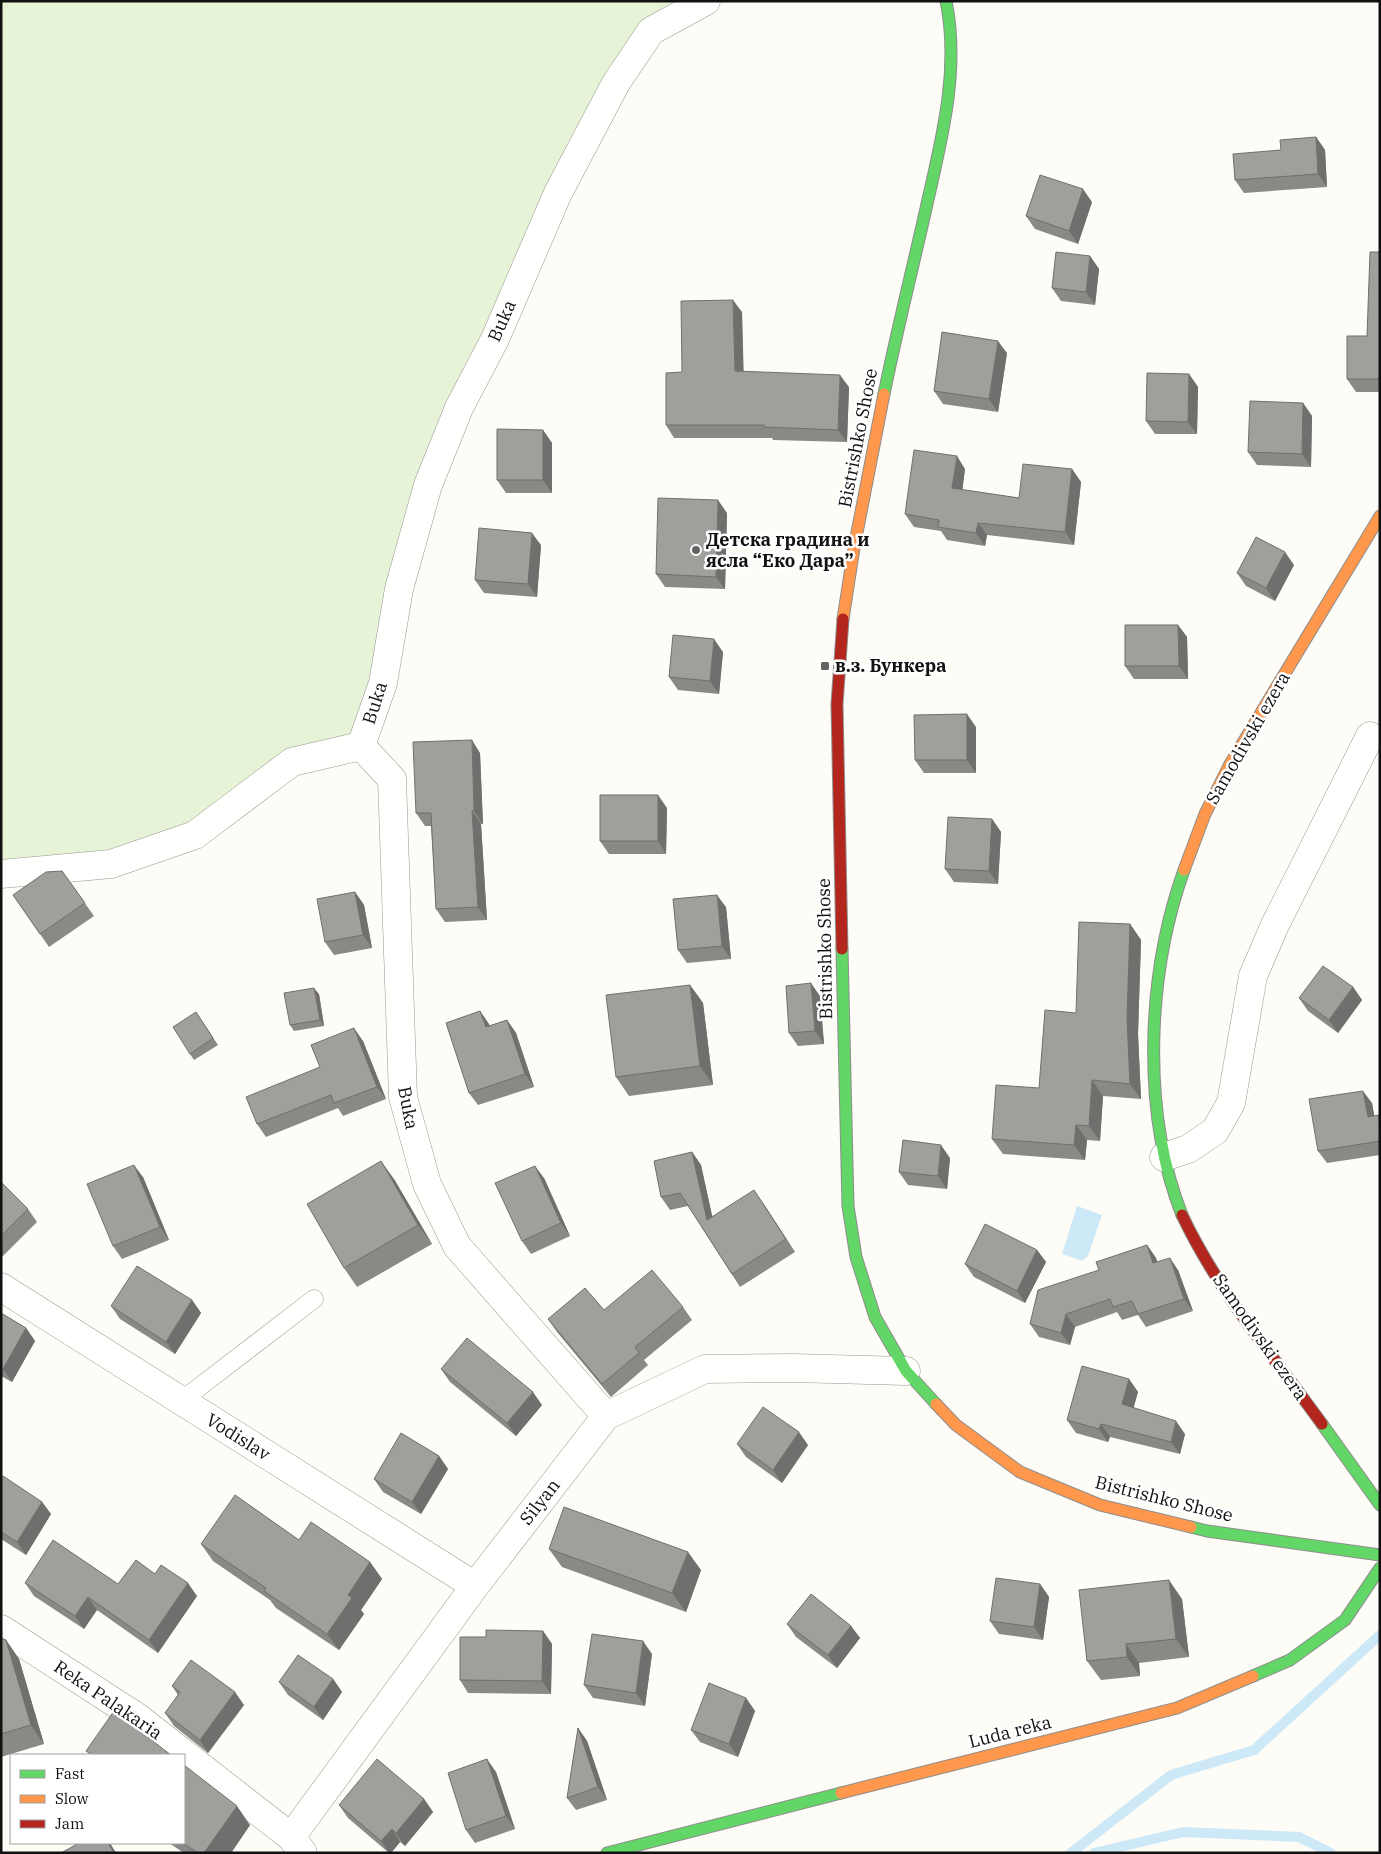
<svg xmlns="http://www.w3.org/2000/svg" width="1381" height="1854" viewBox="0 0 1381 1854" font-family="'IBM Plex Serif',serif">
<style>
.green{fill:#e7f3d7}
.water{fill:#cde8f7}
.lines{fill:none;stroke-linecap:round;stroke-linejoin:round}
.stream{stroke:#cde8f7;stroke-width:10}
.lane-casing{stroke:#979795;stroke-width:19}
.street-casing{stroke:#979795;stroke-width:29}
.fast-casing{stroke:#8e8d8b;stroke-width:13}
.slow-casing{stroke:#8e8d8b;stroke-width:13}
.jam-casing{stroke:#8e8d8b;stroke-width:13}
.lane{stroke:#fffffe;stroke-width:18}
.street{stroke:#fffffe;stroke-width:28}
.fast{stroke:#63d668;stroke-width:11}
.slow{stroke:#ff974d;stroke-width:11}
.jam{stroke:#b3261e;stroke-width:11}
.wall{fill:#8a8986}
.shaded-wall{fill:#716f6d}
.building{fill:#a19f9c;stroke:#716f6d}
.poi-dot{fill:#646362;stroke:#fff;stroke-width:2}
.labels{text-anchor:middle;stroke-width:5;stroke-linejoin:round;paint-order:stroke}
.street-label{font-size:18px;fill:#111;stroke:#fff}
.poi-label{font-size:18px;font-weight:bold;fill:#111;stroke:#fff;text-anchor:start}
</style>
<rect width="100%" height="100%" fill="#fdfcf7"/>
<path class="green" d="M1 1H708L651 31 459 408 361 746 292 762 195 835 1 874Z"/>
<path class="water" d="M1077 1206 1102 1215 1088 1256 1082 1261 1062 1254Z"/>
<g class="lines">
<path class="stream" d="M1071 1853 1171 1775 1254 1750 1380 1635
M1094 1853 1183 1832 1299 1837 1331 1853"/>
<defs>
<path id="lane" d="M181 1401 314 1299"/>
<path id="street" d="M361 746 383 683 399 589 428 485 459 408 495 339 558 193 616 83 651 31 706 1
M361 746 392 779 403 1097 427 1184 457 1246 606 1416
M1 874 111 864 195 835 292 762 361 746
M1164 1157 1188 1149 1215 1131 1231 1103 1253 976 1274 927 1370 736
M1 1287 475 1586
M1 1629 137 1717 291 1837 303 1853
M291 1837 475 1586 606 1416 705 1369 793 1368 906 1371"/>
<path id="fast" d="M884 394C897 330 913 267 927 204 942 138 960 69 946 1
M842 949 848 1206 856 1257 875 1317 906 1371 936 1404
M1182 1215C1141 1111 1147 974 1184 870
M1322 1424 1380 1505
M1191 1527 1207 1531 1380 1555
M1253 1676 1290 1660 1345 1620 1380 1568
M607 1853 841 1793"/>
<path id="slow" d="M843 619 854 548 884 394
M1184 870 1205 814 1230 764 1380 516
M936 1404 956 1425 1020 1472 1100 1505 1191 1527
M841 1793 1177 1708 1253 1676"/>
<path id="jam" d="M842 949 837 704 843 619
M1182 1215C1218 1291 1273 1356 1322 1424"/>
</defs>
<use href="#lane" class="lane-casing"/>
<use href="#street" class="street-casing"/>
<use href="#fast" class="fast-casing"/>
<use href="#slow" class="slow-casing"/>
<use href="#jam" class="jam-casing"/>
<use href="#lane" class="lane"/>
<use href="#street" class="street"/>
<use href="#fast" class="fast"/>
<use href="#slow" class="slow"/>
<use href="#jam" class="jam"/>
</g>
<path class="wall" d="M1316 137 1325 150 1327 187 1244 193 1235 180 1281 150Z
M1092 202 1078 244 1035 229 1026 216Z
M1380 252V392H1356L1347 379 1367 336Z
M1090 256 1099 269 1095 305 1061 301 1052 288Z
M742 312 743 372 849 387 847 442 773 440 772 438H674L666 425 682 372Z
M1007 353 998 412 943 404 934 391Z
M1189 374 1198 387 1197 434H1155L1146 421Z
M1303 403 1312 416 1311 467 1257 465 1248 452Z
M543 430 552 443V493H506L497 480Z
M965 469 962 490 1019 498 1072 469 1081 482 1074 545 987 535 985 546 947 540 941 531 914 527 905 514Z
M727 513 725 589 665 587 656 574Z
M541 545 537 597 484 593 475 580Z
M1294 565 1275 601 1246 586 1237 573Z
M1178 625 1187 637 1188 679H1134L1125 666Z
M723 652 719 694 678 690 669 677Z
M976 727V773H924L915 760Z
M480 753 483 824H481L487 920 445 922 436 909 431 826H425L416 813Z
M667 808 666 854H609L600 841Z
M992 819 1001 832 998 884 954 882 945 869Z
M62 871 94 916 49 947 13 895Z
M355 892 364 905 372 948 334 955 325 942Z
M726 907 731 959 687 963 678 950Z
M1130 924 1141 940 1138 1034 1141 1099 1103 1096 1100 1141 1087 1140 1085 1160 1003 1154 992 1139 1039 1088 1076 1013Z
M690 985 703 1003 713 1085 629 1096 616 1077Z
M1353 987 1362 1000 1338 1033 1308 1011 1299 998Z
M319 994 324 1026 294 1031 290 1025Z
M820 996 824 1044 798 1046 789 1033Z
M480 1011 490 1026 507 1020 516 1033 534 1087 478 1105 469 1093Z
M196 1012 218 1045 194 1060 190 1054Z
M363 1041 386 1099 343 1116 338 1108 266 1137 257 1124 320 1067Z
M1372 1103 1374 1116H1380V1155L1327 1163 1318 1151Z
M692 1152 701 1165 712 1217 763 1203 795 1252 740 1287 688 1206 670 1210 661 1197Z
M950 1158 947 1189 908 1185 899 1172Z
M143 1177 169 1240 122 1259 113 1246Z
M544 1178 570 1236 531 1254 522 1241Z
M394 1179 432 1244 357 1287 344 1268Z
M1 1182 28 1209 37 1222 1 1258Z
M1147 1245 1156 1258 1157 1262 1178 1270 1193 1311 1146 1327 1138 1315 1122 1320 1117 1312 1075 1327 1070 1345 1039 1337 1030 1324 1099 1270Z
M1037 1250 1046 1262 1025 1303 974 1277 965 1264Z
M192 1300 201 1313 175 1354 120 1319 111 1306Z
M683 1307 692 1320 644 1360 648 1365 611 1397 557 1332 548 1319 604 1310Z
M1 1313 26 1328 35 1341 12 1382 1 1376Z
M441 1369 542 1405 516 1436 450 1382Z
M1129 1379 1138 1392 1133 1408 1185 1434 1180 1454 1110 1437 1108 1442 1076 1433 1067 1420Z
M737 1444 808 1445 782 1483 746 1457Z
M439 1456 448 1469 421 1514 383 1492 374 1479Z
M1 1478 42 1502 51 1514 26 1555 1 1539Z
M299 1540 370 1562 382 1579 361 1610 364 1614 339 1650 276 1608 270 1600 213 1561 201 1544Z
M549 1549 701 1570 686 1612 562 1567Z
M155 1574 197 1596 158 1653 97 1610 84 1629 34 1596 25 1583 118 1584Z
M1040 1584 1049 1597 1043 1640 999 1634 990 1621Z
M1182 1599 1189 1657 1139 1663 1140 1676 1101 1680 1087 1661Z
M787 1624 851 1626 860 1638 837 1668 796 1637Z
M543 1631 552 1644 551 1694 468 1693 460 1680 486 1637Z
M1 1638 6 1640 19 1659 44 1744 1 1757Z
M652 1654 645 1706 593 1698 584 1685Z
M333 1679 342 1692 323 1720 288 1695 279 1682Z
M172 1686 244 1705 208 1753 174 1726 165 1713 178 1695Z
M746 1698 755 1711 738 1757 700 1742 691 1730Z
M578 1728 587 1741 607 1800 576 1810 567 1798Z
M496 1772 515 1829 475 1843 466 1830Z
M424 1799 433 1812 405 1846 400 1842 391 1853H389L348 1818 339 1805Z
M250 1825 231 1853H184L169 1843H184Z"/>
<path class="shaded-wall" d="M1316 137 1325 150 1327 187 1318 174Z
M1083 189 1092 202 1078 244 1069 231Z
M1090 256 1099 269 1095 305 1086 292Z
M733 300 742 312 744 384 735 371Z
M998 341 1007 353 998 412 989 399Z
M1189 374 1198 387 1197 434 1188 422Z
M840 375 849 387 847 442 838 430Z
M1303 403 1312 416 1311 467 1302 454Z
M543 430 552 443V493L543 480Z
M957 456 965 469 961 501 952 488Z
M1072 469 1081 482 1074 545 1065 532Z
M718 500 727 513 725 589 716 577Z
M978 523 987 535 985 546 976 533Z
M532 533 541 545 537 597 528 584Z
M1285 552 1294 565 1275 601 1266 588Z
M1178 625 1187 637 1188 679 1179 666Z
M714 639 723 652 719 694 710 681Z
M967 714 976 727V773L967 760Z
M472 740 480 753 483 824 474 811Z
M658 795 667 808 666 854 658 841Z
M472 811 481 824 487 920 478 907Z
M992 819 1001 832 998 884 989 871Z
M355 892 364 905 372 948 363 935Z
M717 895 726 907 731 959 722 946Z
M1130 924 1141 940 1138 1034 1141 1099 1130 1084 1127 1019Z
M811 983 820 996 824 1044 815 1031Z
M690 985 703 1003 713 1085 700 1066Z
M1353 987 1362 1000 1338 1033 1329 1020Z
M314 988 319 994 324 1026 320 1020Z
M480 1011 489 1024 495 1040 486 1027Z
M507 1020 516 1033 534 1087 525 1074Z
M354 1028 363 1041 386 1099 377 1087Z
M1092 1080 1103 1096 1100 1141 1089 1126Z
M1363 1091 1372 1103 1377 1130 1368 1117Z
M1076 1125 1087 1140 1085 1160 1074 1145Z
M941 1145 950 1158 947 1189 938 1176Z
M692 1152 701 1165 716 1233 707 1220Z
M381 1161 394 1179 432 1244 418 1225Z
M134 1165 143 1177 169 1240 160 1227Z
M535 1166 544 1178 570 1236 561 1223Z
M754 1190 763 1203 795 1252 786 1239Z
M1147 1245 1156 1258 1162 1276 1153 1263Z
M1037 1250 1046 1262 1025 1303 1017 1291Z
M1170 1258 1178 1270 1193 1311 1184 1299Z
M192 1300 201 1313 175 1354 166 1342Z
M1066 1314 1075 1327 1070 1345 1061 1333Z
M26 1328 35 1341 12 1382 3 1369Z
M1129 1379 1138 1392 1131 1417 1122 1404Z
M533 1392 542 1405 516 1436 507 1423Z
M1176 1421 1185 1434 1180 1454 1171 1442Z
M1101 1424 1110 1437 1108 1442 1099 1429Z
M799 1432 808 1445 782 1483 773 1470Z
M439 1456 448 1469 421 1514 412 1502Z
M42 1502 51 1514 26 1555 17 1542Z
M688 1552 701 1570 686 1612 672 1593Z
M370 1562 382 1579 361 1610 364 1614 339 1650 327 1634 348 1595Z
M1169 1580 1182 1599 1189 1657 1176 1639Z
M188 1583 197 1596 158 1653 149 1640Z
M1040 1584 1049 1597 1043 1640 1034 1627Z
M88 1597 97 1610 84 1629 75 1616Z
M851 1626 860 1638 837 1668 828 1655Z
M543 1631 552 1644 551 1694 542 1681Z
M6 1640 19 1659 44 1744 31 1725Z
M643 1641 652 1654 645 1706 636 1693Z
M1126 1644 1139 1663 1140 1676 1127 1657Z
M333 1679 342 1692 323 1720 314 1707Z
M235 1692 244 1705 208 1753 200 1740Z
M746 1698 755 1711 738 1757 729 1744Z
M578 1728 587 1741 607 1800 598 1787Z
M487 1759 496 1772 515 1829 506 1816Z
M424 1799 433 1812 405 1846 396 1833Z
M237 1806 250 1825 231 1853H204Z
M392 1829 400 1842 391 1853H389L381 1841Z
M108 1843H110L116 1853H114Z"/>
<path class="building" d="M1316 137 1318 174 1235 180 1233 154 1281 150 1280 140Z
M1040 175 1083 189 1069 231 1026 216Z
M1056 252 1090 256 1086 292 1052 288Z
M1370 252H1380V379H1347V336H1367Z
M733 300 735 371 840 375 838 430 764 427V425H666V373L682 372 681 301Z
M942 332 998 341 989 399 934 391Z
M1147 373 1189 374 1188 422 1146 421Z
M1250 401 1303 403 1302 454 1248 452Z
M497 429 543 430V480H497Z
M914 450 957 456 952 488 1019 498 1023 464 1072 469 1065 532 978 523 976 533 938 527 939 520 905 514Z
M658 498 718 500 716 577 656 574Z
M479 528 532 533 528 584 475 580Z
M1256 537 1285 552 1266 588 1237 573Z
M1125 625H1178L1179 666H1125Z
M673 635 714 639 710 681 669 677Z
M967 714V760H915L914 715Z
M472 740 474 811H472L478 907 436 909 431 813H416L413 742Z
M600 795H658V841H600Z
M948 817 992 819 989 871 945 869Z
M62 871 85 903 40 934 13 895 46 872Z
M355 892 363 935 325 942 317 899Z
M717 895 722 946 678 950 673 899Z
M1079 922 1130 924 1127 1019 1130 1084 1092 1080 1089 1126 1076 1125 1074 1145 992 1139 996 1085 1039 1088 1045 1010 1076 1013Z
M1323 966 1353 987 1329 1020 1299 998Z
M811 983 815 1031 789 1033 786 986Z
M690 985 700 1066 616 1077 606 995Z
M314 988 320 1020 290 1025 284 993Z
M480 1011 486 1027 507 1020 525 1074 469 1093 446 1023Z
M196 1012 213 1038 190 1054 173 1027Z
M354 1028 377 1087 334 1103 331 1095 257 1124 246 1097 320 1067 311 1045Z
M1363 1091 1368 1117 1379 1115 1380 1141 1318 1151 1309 1099Z
M903 1140 941 1145 938 1176 899 1172Z
M692 1152 707 1220 754 1190 786 1239 732 1274 680 1193 661 1197 654 1161Z
M381 1161 418 1225 344 1268 307 1204Z
M134 1165 160 1227 113 1246 87 1184Z
M535 1166 561 1223 522 1241 495 1183Z
M1 1182 28 1209 1 1236Z
M985 1224 1037 1250 1017 1291 965 1264Z
M1147 1245 1153 1263 1170 1258 1184 1299 1138 1314 1132 1301 1113 1307 1110 1299 1066 1314 1061 1333 1030 1324 1038 1290 1099 1270 1096 1262Z
M137 1266 192 1300 166 1342 111 1306Z
M652 1270 683 1307 635 1347 639 1353 602 1384 548 1319 585 1288 604 1310Z
M1 1313 26 1328 3 1369 1 1368Z
M467 1338 533 1392 507 1423 441 1369Z
M1082 1366 1129 1379 1122 1404 1176 1421 1171 1442 1101 1424 1099 1429 1067 1420Z
M763 1407 799 1432 773 1470 737 1444Z
M401 1433 439 1456 412 1502 374 1479Z
M3 1476 42 1502 17 1542 1 1532V1478Z
M235 1495 299 1540 311 1522 370 1562 348 1595 352 1598 327 1634 264 1591 266 1588 201 1544Z
M564 1507 688 1552 672 1593 549 1549Z
M53 1540 118 1584 136 1560 155 1574 161 1565 188 1583 149 1640 88 1597 75 1616 25 1583Z
M996 1578 1040 1584 1034 1627 990 1621Z
M1169 1580 1176 1639 1126 1644 1127 1657 1087 1661 1079 1590Z
M811 1594 851 1626 828 1655 787 1624Z
M486 1630 543 1631 542 1681 460 1680V1637H486Z
M592 1634 643 1641 636 1693 584 1685Z
M1 1638 6 1640 31 1725 1 1734Z
M298 1655 333 1679 314 1707 279 1682Z
M191 1660 235 1692 200 1740 165 1713 180 1692 172 1686Z
M709 1683 746 1698 729 1744 691 1730Z
M114 1711 171 1755H92L86 1751Z
M578 1728 598 1787 567 1798Z
M377 1759 424 1799 396 1833 392 1829 381 1841 339 1805Z
M487 1759 506 1816 466 1830 448 1773Z
M184 1765 237 1806 204 1853H198L183 1843Z
M79 1843H108L114 1853H61Z"/>
<g class="poi-dot">
<circle cx="696" cy="550" r="5"/>
<rect x="820" y="661" width="10" height="10" rx="2.5"/>
</g>
<g class="labels">
<g class="street-label">
<text transform="translate(502 321) rotate(-66)" y="6">Buka</text>
<text transform="translate(858 438) rotate(-79)" y="6">Bistrishko Shose</text>
<text transform="translate(375 703) rotate(-72)" y="6">Buka</text>
<text transform="translate(1248 738) rotate(-60)" y="6">Samodivski ezera</text>
<text transform="translate(825 949) rotate(-91)" y="6">Bistrishko Shose</text>
<text transform="translate(408 1108) rotate(79)" y="6">Buka</text>
<text transform="translate(1260 1337) rotate(55)" y="6">Samodivski ezera</text>
<text transform="translate(238 1437) rotate(32)" y="6">Vodislav</text>
<text transform="translate(1164 1499) rotate(14)" y="6">Bistrishko Shose</text>
<text transform="translate(540 1502) rotate(-52)" y="6">Silyan</text>
<text transform="translate(108 1700) rotate(34)" y="6">Reka Palakaria</text>
<text transform="translate(1010 1732) rotate(-14)" y="6">Luda reka</text>
</g>
<g class="poi-label">
<text x="706" y="546">Детска градина и<tspan x="706" dy="21">ясла “Еко Дара”</tspan></text>
<text x="835" y="672">в.з. Бункера</text>
</g>
</g>
<rect width="1381" height="1854" fill="none" stroke="#111111" stroke-width="5"/>
<rect x="10" y="1754" width="175" height="90" fill="#ffffff" stroke="#a0a0a0"/>
<rect x="20" y="1770" width="25" height="8" fill="#63d668" stroke="#a0a0a0"/>
<text x="55" y="1779" font-size="15" fill="#111111">Fast</text>
<rect x="20" y="1795" width="25" height="8" fill="#ff974d" stroke="#a0a0a0"/>
<text x="55" y="1804" font-size="15" fill="#111111">Slow</text>
<rect x="20" y="1820" width="25" height="8" fill="#b3261e" stroke="#a0a0a0"/>
<text x="55" y="1829" font-size="15" fill="#111111">Jam</text>
</svg>
